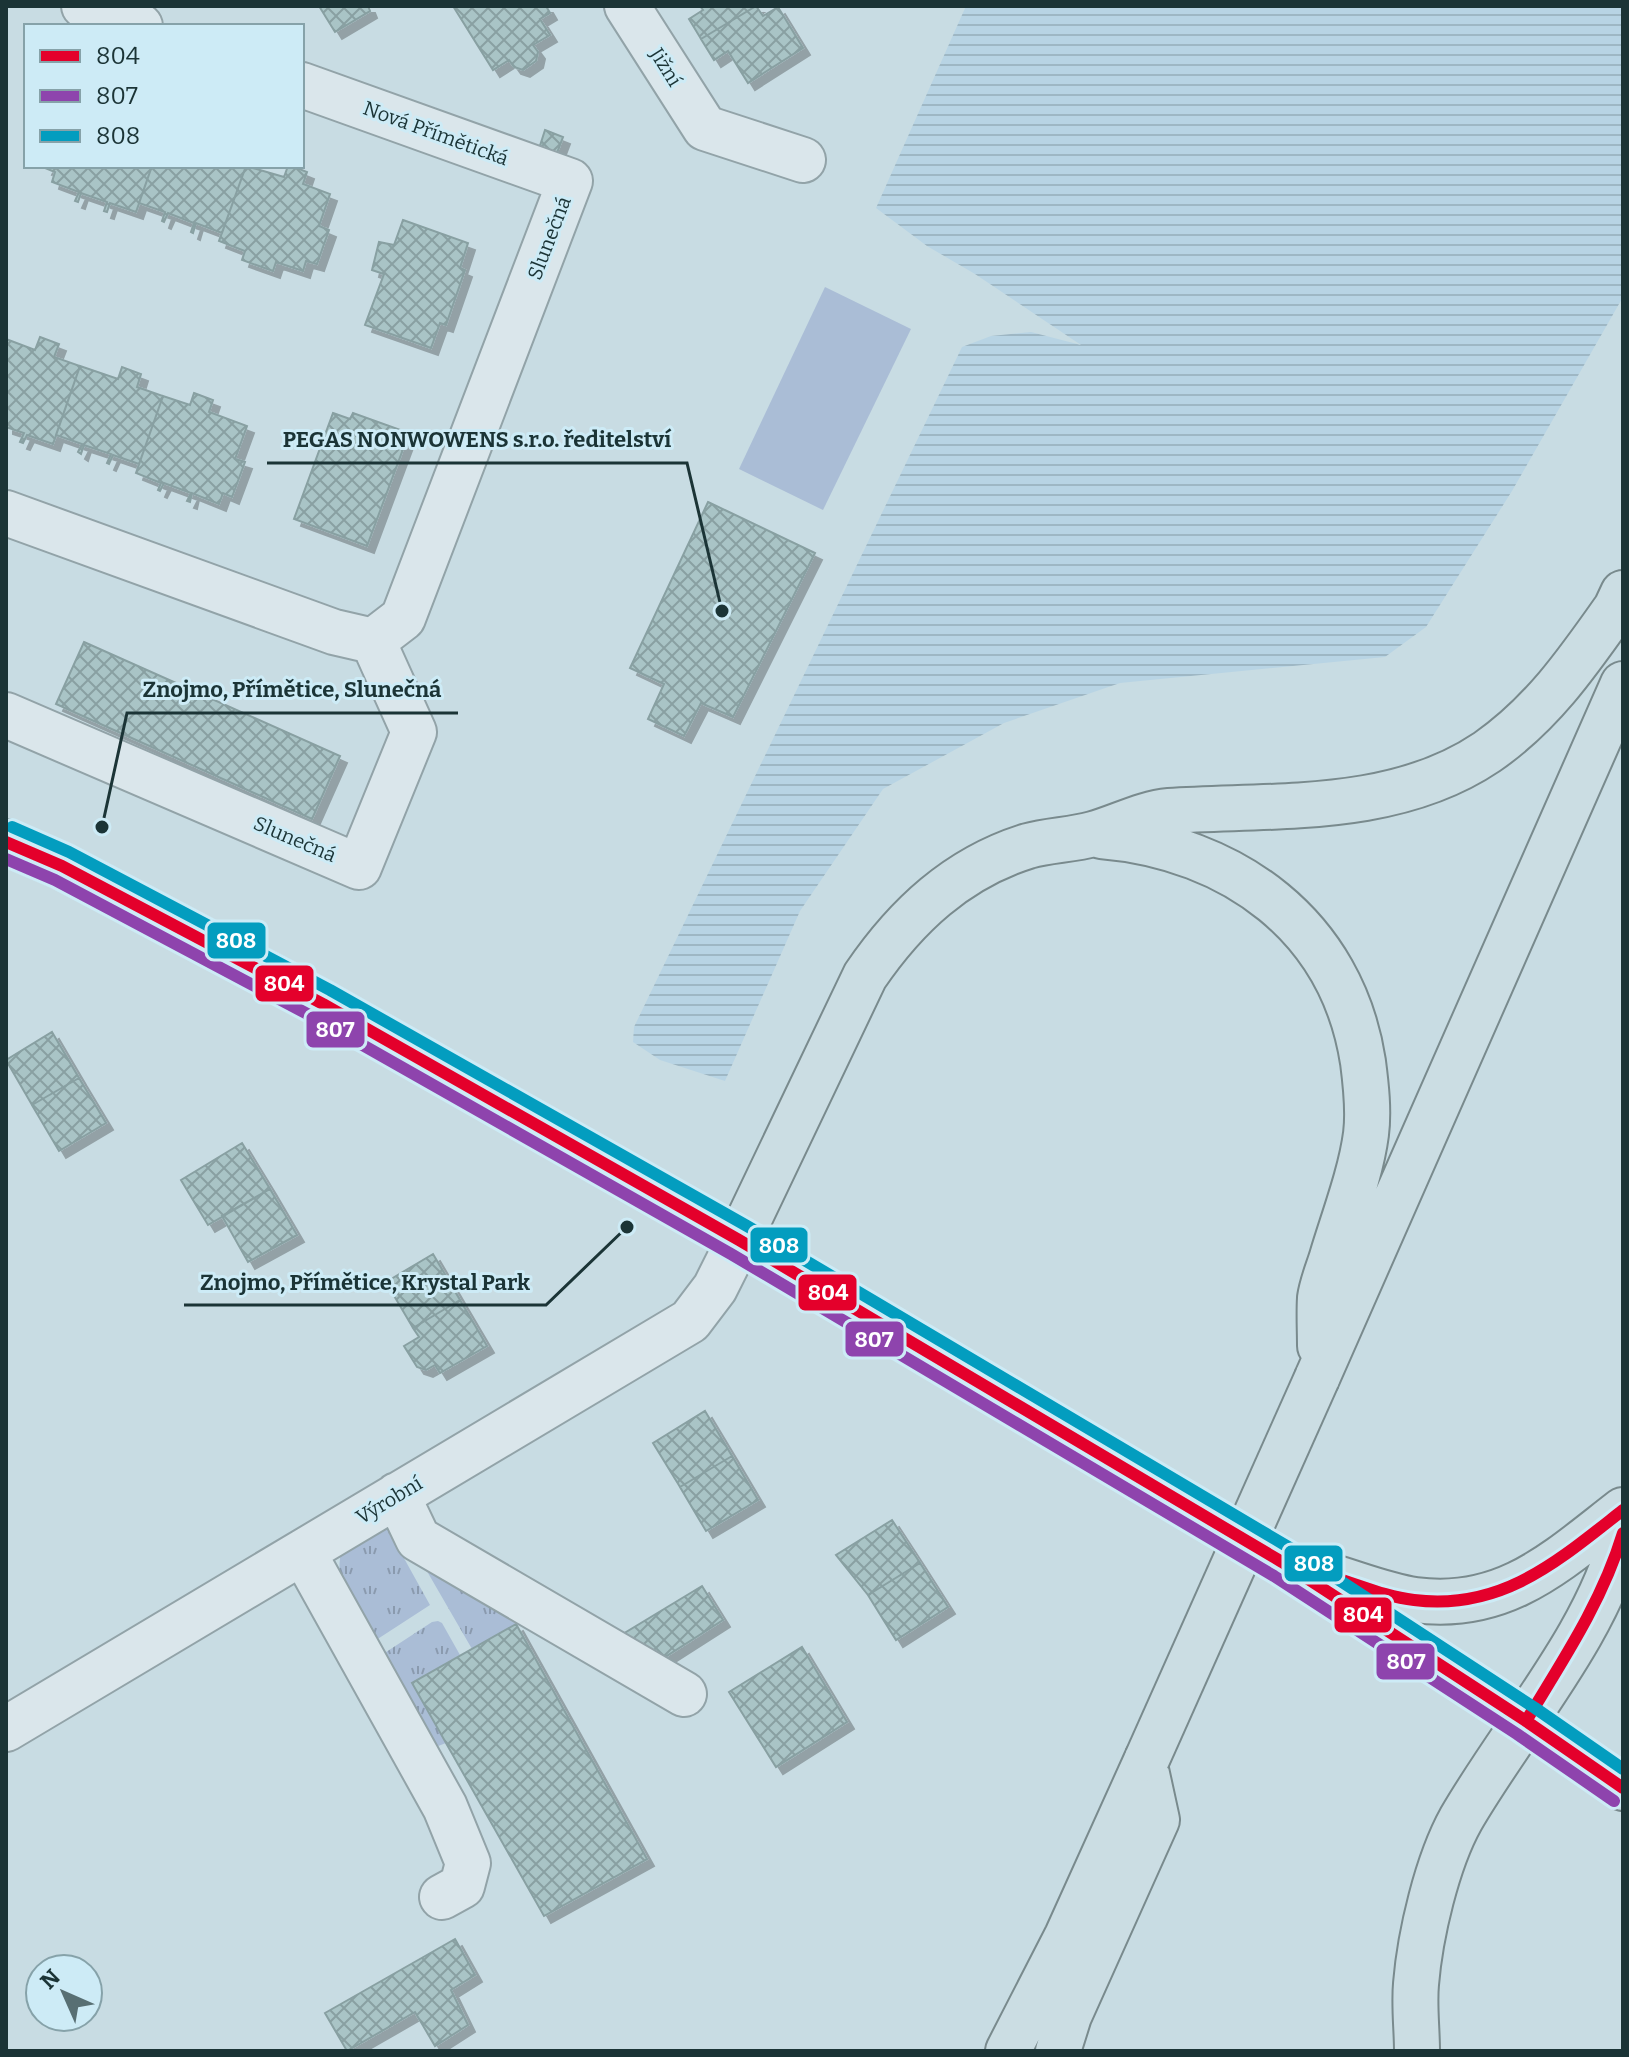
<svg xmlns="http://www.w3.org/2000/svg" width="1629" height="2057" viewBox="0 0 1629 2057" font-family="Bitter,serif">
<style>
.farmland{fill:url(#farmland-rules)}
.grass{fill:url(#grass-tufts)}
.pitch{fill:#aabdd6}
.building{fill:url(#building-cross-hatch);stroke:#88a0a2;stroke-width:2;filter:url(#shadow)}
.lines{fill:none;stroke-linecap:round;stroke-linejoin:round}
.minor-casing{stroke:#92a3a8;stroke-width:48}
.major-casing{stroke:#798a8d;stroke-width:48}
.minor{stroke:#dae6eb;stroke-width:44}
.major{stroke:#cbdde3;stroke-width:44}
.major-bridge-casing{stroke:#798a8d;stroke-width:48;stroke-linecap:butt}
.major-bridge{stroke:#cbdde3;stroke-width:44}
.bus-1-casing{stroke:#cdebf6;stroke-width:18}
.bus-2-casing{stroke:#cdebf6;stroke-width:18}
.bus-3-casing{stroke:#cdebf6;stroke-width:18}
.bus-1{stroke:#e4002b;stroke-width:12}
.bus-2{stroke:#8e44ad;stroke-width:12}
.bus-3{stroke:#039dbf;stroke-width:12}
.labels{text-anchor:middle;stroke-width:6;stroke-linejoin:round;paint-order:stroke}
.street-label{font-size:20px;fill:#1b3436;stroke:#cdebf6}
.leader{fill:none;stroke:#1b3436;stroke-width:3}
.callout-dot{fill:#1b3436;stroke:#cdebf6;stroke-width:3}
.callout-label{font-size:22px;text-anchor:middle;font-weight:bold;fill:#1b3436;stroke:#cdebf6;stroke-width:6;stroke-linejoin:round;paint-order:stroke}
.line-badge{stroke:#cdebf6;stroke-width:3}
.badge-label{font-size:22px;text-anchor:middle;font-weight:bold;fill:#fff}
</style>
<defs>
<pattern id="farmland-rules" width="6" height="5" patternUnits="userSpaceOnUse" patternTransform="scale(2)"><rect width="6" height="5" fill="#b8d4e4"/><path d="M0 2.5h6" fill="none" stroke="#9eb7c4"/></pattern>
<pattern id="grass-tufts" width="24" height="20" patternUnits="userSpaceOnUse" patternTransform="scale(2)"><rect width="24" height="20" fill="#aabdd6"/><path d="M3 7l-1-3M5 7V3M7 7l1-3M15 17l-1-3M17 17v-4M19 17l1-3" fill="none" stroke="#8a9aae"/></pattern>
<pattern id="building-cross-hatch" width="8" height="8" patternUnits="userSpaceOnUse" patternTransform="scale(2)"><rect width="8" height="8" fill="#a9c4c6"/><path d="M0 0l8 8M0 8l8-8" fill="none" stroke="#89a0a2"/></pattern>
<filter id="shadow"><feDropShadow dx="7" dy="7" stdDeviation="0" flood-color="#0004"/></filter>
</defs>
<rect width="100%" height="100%" fill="#c8dce3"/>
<path class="farmland" d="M966 6H1623V297L1512 491 1426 627 1385 657 1120 683 1004 723 883 789 800 911 725 1081 660 1060 633 1042 634 1027 962 347 991 336 1031 332 1081 345 975 274 927 246 876 208Z"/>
<path class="grass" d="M385 1524 430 1605 373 1642C353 1611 332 1587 342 1548Z
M417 1554 503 1605 516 1624 472 1649Z
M438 1621 442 1623 460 1655 412 1683 446 1743 433 1748 380 1656 432 1622Z"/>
<path class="pitch" d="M825 287 911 329 823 510 739 469Z"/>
<path class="building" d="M319 6H368L370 11 335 32Z
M453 6H546L550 13 540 19 550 35 533 45 538 52 536 61 523 70 514 67 509 60 493 70Z
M700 6H756L701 39 689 19 703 10Z
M756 6 763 16 778 7 803 48 748 83 728 51 714 60 701 39Z
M545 130 563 137 555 158 538 152Z
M46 166H152L136 212 110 203 107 212 104 211 107 202 81 193 78 202 75 201 79 192 52 182 55 172 45 168Z
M152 166H246L222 233 196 223 193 233 191 232 194 223 168 213 164 222 162 221 165 212 139 203Z
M246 166 284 177 288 166H292L307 172 303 184 330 194 319 226 329 230 317 264 306 261 303 271 276 262 273 271 242 260 245 251 219 241Z
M403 220 468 243 460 268 465 270 446 325 440 323 431 348 365 325 384 274 372 270 379 242 394 245Z
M40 337 59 344 54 357 80 366 53 444 27 435 23 443 20 442 24 433 6 427V339L35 350Z
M80 366 118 379 122 367 141 374 137 387 163 396 139 464 113 455 109 464 107 463 111 454 84 445 81 454 78 452 82 444 56 435Z
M194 393 213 400 209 412 247 426 235 459 245 462 232 497 223 493 219 504 192 493 190 502 187 501 191 493 164 483 160 491 158 490 161 483 136 473 163 396 190 405Z
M333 413 350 419 353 413 409 433 367 546 294 519Z
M708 502 815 553 733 717 701 703 684 736 648 719 664 684 630 668Z
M84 642 340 756 312 819 56 704Z
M52 1032 79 1078 32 1105 6 1060Z
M79 1078 106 1123 59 1151 32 1105Z
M242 1143 270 1189 208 1225 181 1180Z
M270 1189 297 1235 248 1262 222 1216Z
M433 1254 460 1300 413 1328 386 1282Z
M460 1300 487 1346 440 1373 435 1365 426 1370 417 1367 404 1346 419 1337 413 1328Z
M705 1411 732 1456 680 1487 653 1443Z
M732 1456 758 1500 706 1531 680 1487Z
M892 1520 920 1563 868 1595 836 1555Z
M920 1563 948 1607 896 1640 868 1595Z
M702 1586 723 1620 654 1664 613 1640Z
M516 1624 647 1859 544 1916 412 1683Z
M802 1647 847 1722 776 1767 729 1692Z
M455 1939 475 1975 451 1990 468 2025 435 2046 415 2012 347 2051 325 2013Z"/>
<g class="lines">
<defs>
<path id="minor" d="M84 6 140 26
M627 6 705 128 803 160
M302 85 570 181 403 618 373 641
M6 513 334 632 373 641
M6 715 359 867 414 732 373 641
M397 1495 418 1539 684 1694
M303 1552 445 1807 468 1863 462 1886 442 1897
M6 1729 690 1321 715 1288 739 1240"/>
<path id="major" d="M1101 836C1233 847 1342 926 1363 1062 1366 1085 1369 1111 1366 1134 1361 1173 1343 1220 1332 1257 1328 1270 1322 1284 1320 1298 1319 1314 1320 1330 1320 1346
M6 842 62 866 323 1004 739 1240 1282 1562 1526 1721 1623 1788
M739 1240 865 976C906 916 957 868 1028 846 1049 840 1072 840 1093 834 1118 827 1144 813 1169 811 1275 804 1394 815 1487 752 1542 714 1578 662 1616 608L1623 593
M1317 1378 1623 684
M1326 1575C1355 1583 1386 1596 1415 1600 1505 1612 1557 1561 1623 1510
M1008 2051 1067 1936 1147 1759
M1058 2051 1069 2016 1157 1820 1145 1765
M1417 2051C1417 2029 1414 2006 1416 1984 1420 1935 1437 1862 1461 1819 1513 1729 1598 1634 1623 1533"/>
</defs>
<use href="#minor" class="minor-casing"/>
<use href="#major" class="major-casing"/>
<use href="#minor" class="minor"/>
<use href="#major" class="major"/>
<defs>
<path id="major-bridge" d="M1147 1759 1317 1378"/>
</defs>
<use href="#major-bridge" class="major-bridge-casing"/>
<use href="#major-bridge" class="major-bridge"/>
<defs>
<path id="bus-1" d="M6 842 62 866 323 1004 739 1240 1282 1562 1526 1721 1623 1788
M1336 1578C1362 1586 1387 1597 1414 1600 1502 1611 1558 1561 1623 1510
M1526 1721C1563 1660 1602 1602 1623 1533"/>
<path id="bus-2" d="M6 859 55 880 315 1018 731 1254 1274 1576 1517 1734 1614 1801"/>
<path id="bus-3" d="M12 827 69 852 330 990 747 1226 1290 1548 1535 1708 1623 1769"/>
</defs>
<use href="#bus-1" class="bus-1-casing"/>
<use href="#bus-2" class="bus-2-casing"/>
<use href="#bus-3" class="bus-3-casing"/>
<use href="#bus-1" class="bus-1"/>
<use href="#bus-2" class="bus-2"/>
<use href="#bus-3" class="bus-3"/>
</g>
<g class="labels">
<g class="street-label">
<text transform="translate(666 67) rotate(58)" y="7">Jižní</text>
<text transform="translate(436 133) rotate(20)" y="7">Nová Přímětická</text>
<text transform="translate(549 238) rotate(-69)" y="7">Slunečná</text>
<text transform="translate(295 839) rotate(23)" y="7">Slunečná</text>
<text transform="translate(389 1500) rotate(-31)" y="7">Výrobní</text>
</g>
</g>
<path class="leader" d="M722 611L687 463H267M102 827L127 713H458M627 1227L546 1305H184"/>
<g class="callout-dot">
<circle cx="722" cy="611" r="8"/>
<circle cx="102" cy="827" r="8"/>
<circle cx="627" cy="1227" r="8"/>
</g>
<g class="callout-label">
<text x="477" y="447">PEGAS NONWOWENS s.r.o. ředitelství</text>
<text x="292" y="697">Znojmo, Přímětice, Slunečná</text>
<text x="365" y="1290">Znojmo, Přímětice, Krystal Park</text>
</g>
<g class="line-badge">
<rect x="206" y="921" width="61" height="39" rx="8" fill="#039dbf"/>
<rect x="254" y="964" width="61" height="39" rx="8" fill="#e4002b"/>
<rect x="305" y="1010" width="61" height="39" rx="8" fill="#8e44ad"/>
<rect x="749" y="1226" width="60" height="38" rx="8" fill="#039dbf"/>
<rect x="797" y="1273" width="61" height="39" rx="8" fill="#e4002b"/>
<rect x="844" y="1320" width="61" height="38" rx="8" fill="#8e44ad"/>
<rect x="1283" y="1544" width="61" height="39" rx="8" fill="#039dbf"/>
<rect x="1333" y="1596" width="60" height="38" rx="8" fill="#e4002b"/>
<rect x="1375" y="1642" width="61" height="39" rx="8" fill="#8e44ad"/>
</g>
<g class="badge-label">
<text x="236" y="948">808</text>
<text x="284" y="991">804</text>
<text x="335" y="1037">807</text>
<text x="779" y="1253">808</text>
<text x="828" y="1300">804</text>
<text x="874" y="1347">807</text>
<text x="1314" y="1571">808</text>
<text x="1363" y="1622">804</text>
<text x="1406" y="1669">807</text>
</g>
<rect width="1629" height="2057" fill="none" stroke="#1b3436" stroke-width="16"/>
<rect x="24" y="24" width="280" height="144" fill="#cdebf6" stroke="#86a2a9" stroke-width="2"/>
<rect x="40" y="50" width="40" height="12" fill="#e4002b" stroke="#86a2a9" stroke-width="2"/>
<text x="96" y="64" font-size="24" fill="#1b3436">804</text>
<rect x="40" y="90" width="40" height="12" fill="#8e44ad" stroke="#86a2a9" stroke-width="2"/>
<text x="96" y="104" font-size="24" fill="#1b3436">807</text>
<rect x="40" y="130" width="40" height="12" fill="#039dbf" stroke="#86a2a9" stroke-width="2"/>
<text x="96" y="144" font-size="24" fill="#1b3436">808</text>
<g transform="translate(64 1993) rotate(315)"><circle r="38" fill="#cdebf6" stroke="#86a2a9" stroke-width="2"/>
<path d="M0-6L14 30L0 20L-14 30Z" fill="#586f73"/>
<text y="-12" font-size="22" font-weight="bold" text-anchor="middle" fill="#1b3436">N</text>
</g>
</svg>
